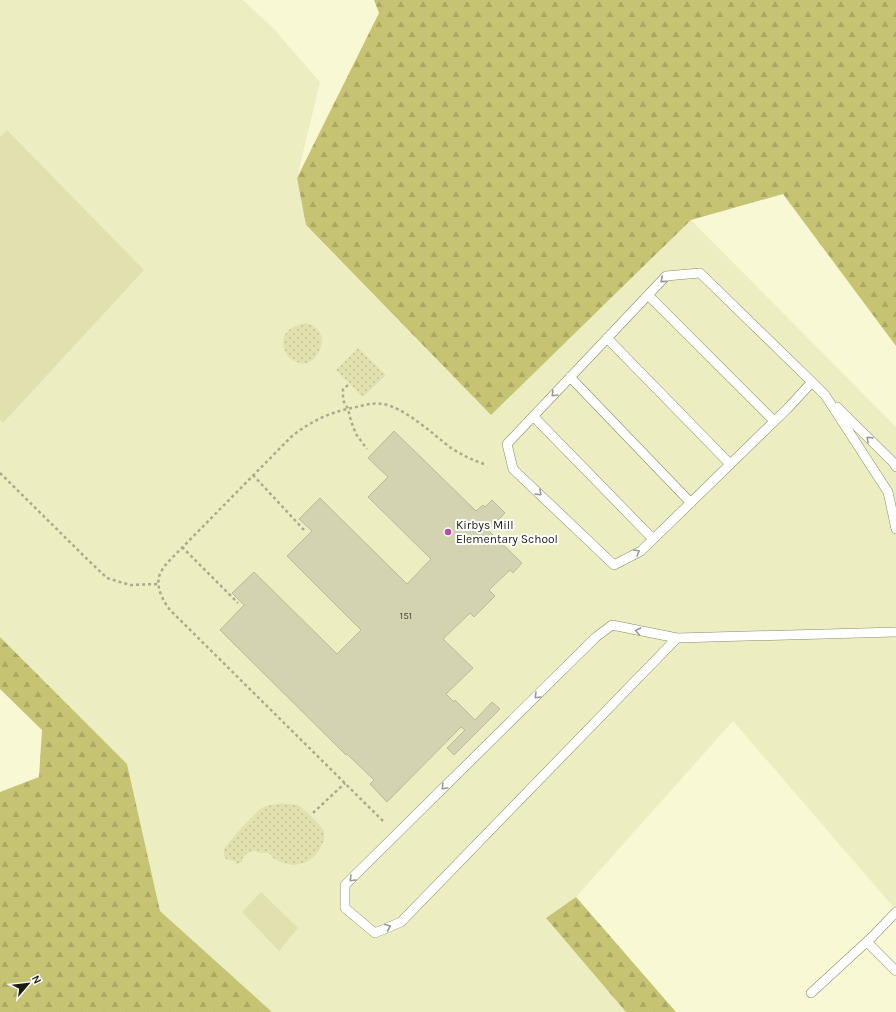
<svg xmlns="http://www.w3.org/2000/svg" width="896" height="1012" viewBox="0 0 896 1012" font-family="Karla,sans-serif">
<style>
.built{fill:#ededc2}
.grass{fill:url(#grass-dots)}
.forest{fill:url(#forest-firs)}
.garden{fill:#e1e1af}
.building{fill:#d3d3b1;stroke:#baba99}
.lines{fill:none;stroke-linecap:round;stroke-linejoin:round}
.service-casing{stroke:#8c8b6b;stroke-width:10}
.path{stroke:#abaa8f;stroke-width:2.5;stroke-dasharray:3 3;stroke-linecap:butt}
.service{stroke:#fff;stroke-width:9}
.oneway{stroke:#999993}
.poi-dot{fill:#bd49a2;stroke:#fff;stroke-width:1.5}
.labels{text-anchor:middle;stroke-width:4;stroke-linejoin:round;paint-order:stroke}
.number-label{font-size:10px;fill:#4a4a38}
.poi-label{font-size:12px;fill:#1d1c10;stroke:#fff;text-anchor:start}
</style>
<defs>
<pattern id="grass-dots" width="8" height="8" patternUnits="userSpaceOnUse"><rect width="8" height="8" fill="#e1e1af"/><path d="M2 2h.1M6 6h.1" fill="none" stroke="#c1c096" stroke-width="1.8" stroke-linecap="round"/></pattern>
<pattern id="forest-firs" width="22" height="20" patternUnits="userSpaceOnUse"><rect width="22" height="20" fill="#c6c372"/><path d="M5 1l3.5 6h-7zM16 11l3.5 6h-7z" fill="#aaa762"/></pattern>
</defs>
<rect width="100%" height="100%" fill="#f8f8d5"/>
<path class="built" d="M0 0H243L274 29 320 82 297 178 306 226 491 415 691 220 896 427V910L733 721 576 897 546 918 626 1012H272L160 911 127 764 0 637Z"/>
<path class="grass" d="M306 323C337 330 316 372 297 362 293 360 290 359 287 355 276 337 289 326 306 323Z
M358 348 386 375 363 397 336 370Z
M284 803 285 804C290 804 293 804 298 805 301 806 323 827 324 831 327 840 317 855 310 860 306 863 296 865 292 865 288 864 287 863 283 863L273 858 271 855 269 853H260L255 851C248 852 242 855 242 862L238 864H236V862L226 859C224 856 223 854 224 850 226 843 256 812 262 808 266 805 279 804 284 803Z"/>
<path class="forest" d="M374 0H896V346L783 194 691 220 491 415 306 225 297 178 379 13Z
M0 637 127 764 160 911 272 1012H0V792L39 777 42 730 0 689Z
M576 897 676 1012H626L546 918Z"/>
<path class="garden" d="M7 130 144 270 3 423 0 420V137Z
M261 892 298 928 279 951 242 912Z"/>
<path class="building" d="M394 431 476 511 483 505 485 507 492 500 505 513 488 530 522 563 513 573 510 570 489 590 495 596 474 617 470 613 443 639 473 668 446 694 454 702 455 700 475 720 492 702 500 709 454 755 447 748 465 730 461 727 387 802 370 784 374 780 347 754 346 755 220 630 244 605 232 593 254 572 337 654 361 630 287 556 312 531 299 519 320 498 407 584 431 559 368 497 388 477 368 458Z"/>
<g class="lines">
<defs>
<path id="service" d="M648 295 774 421
M607 338 730 464
M570 377 691 503
M812 382 788 408 641 551 614 565 513 469 507 444 666 276 700 273 812 382 825 395 888 492 896 529
M837 407 893 462 896 467
M533 416 653 539
M677 638 401 922 375 933 345 908V885L596 637 612 625 677 638 896 632
M867 942 896 971
M811 993 872 937 896 912"/>
</defs>
<use href="#service" class="service-casing"/>
<path class="path" d="M348 385 343 389V400L348 409 351 421 356 434 367 449
M0 473 87 559 107 578 120 582 131 585 158 584
M253 475 304 530
M182 547 238 603
M313 813 345 783
M383 821 170 610C164 602 156 589 159 577 160 572 164 567 167 563L292 436C310 422 330 412 352 408 362 406 372 402 382 404 403 406 434 435 451 448 462 455 472 460 484 464"/>
<use href="#service" class="service"/>
</g>
<defs><path id="oneway-chevron" d="M-2-3.5L2.5 0L-2 3.5" fill="none" stroke-width="1.6" stroke-linecap="round" stroke-linejoin="round"/></defs>
<g class="oneway">
<use href="#oneway-chevron" transform="translate(663 280) rotate(140)"/>
<use href="#oneway-chevron" transform="translate(554 394) rotate(134)"/>
<use href="#oneway-chevron" transform="translate(869 439) rotate(-136)"/>
<use href="#oneway-chevron" transform="translate(539 493) rotate(44)"/>
<use href="#oneway-chevron" transform="translate(637 552) rotate(-31)"/>
<use href="#oneway-chevron" transform="translate(638 631) rotate(-169)"/>
<use href="#oneway-chevron" transform="translate(537 696) rotate(135)"/>
<use href="#oneway-chevron" transform="translate(444 787) rotate(135)"/>
<use href="#oneway-chevron" transform="translate(352 879) rotate(135)"/>
<use href="#oneway-chevron" transform="translate(388 927) rotate(-22)"/>
</g>
<circle class="poi-dot" cx="448" cy="532" r="4"/>
<g class="labels">
<g class="number-label">
<text x="406" y="619">151</text>
</g>
<g class="poi-label">
<text x="456" y="529">Kirbys Mill<tspan x="456" dy="14">Elementary School</tspan></text>
</g>
</g>
<g transform="translate(28 984) rotate(62)" stroke="#ffffff" stroke-width="3" paint-order="stroke">
<path d="M0-3L7 15L0 10L-7 15Z" fill="#1d1c10"/>
<text y="-6" font-size="11" font-weight="bold" text-anchor="middle" fill="#1d1c10">N</text>
</g>
</svg>
